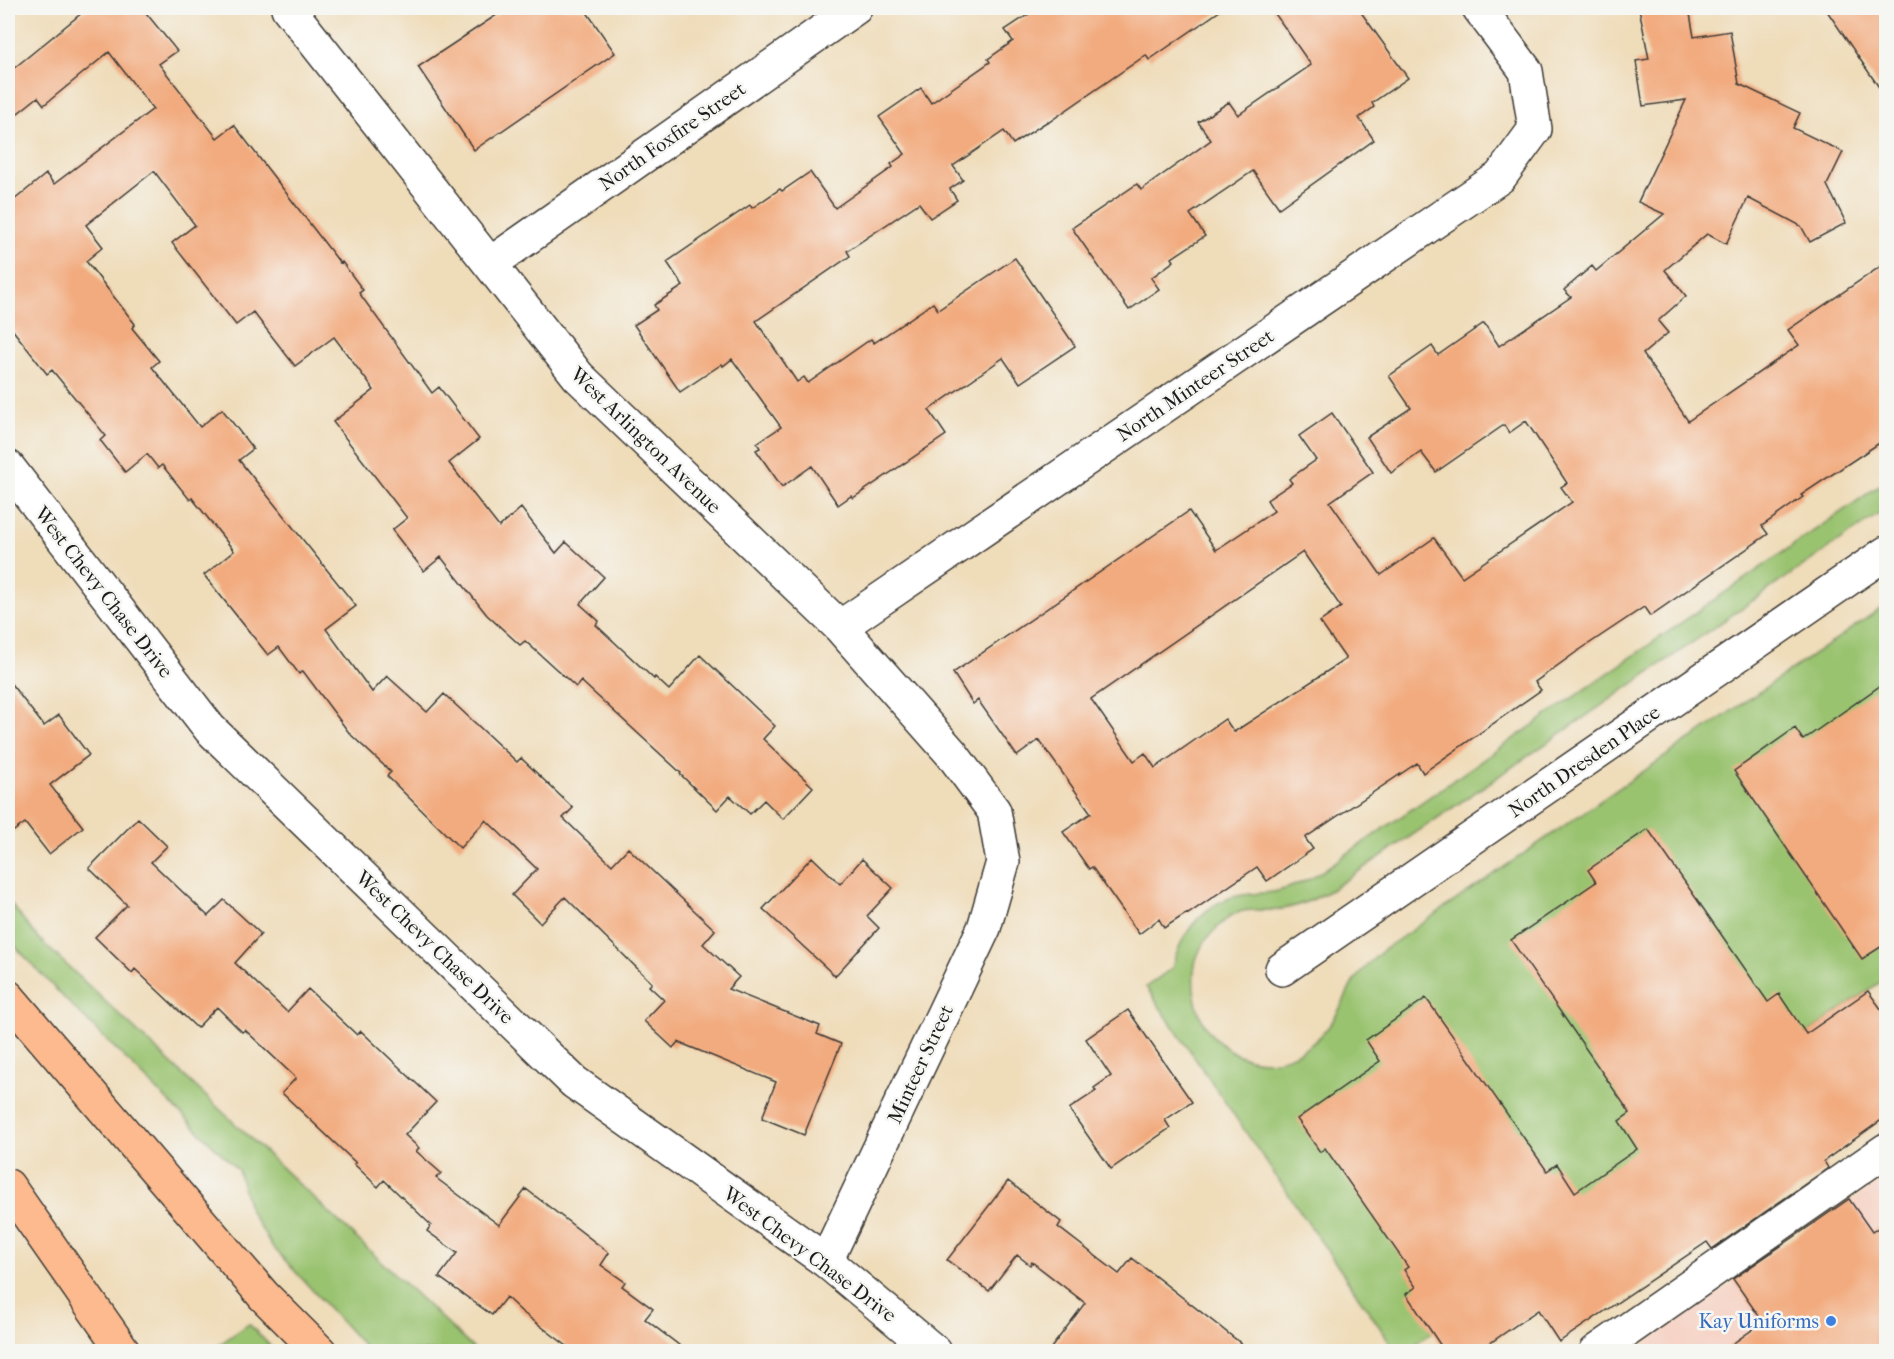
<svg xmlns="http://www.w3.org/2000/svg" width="1894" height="1359" viewBox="0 0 1894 1359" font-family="'IM FELL French Canon',serif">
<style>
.built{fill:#f6d2c4}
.green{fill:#9ac370;stroke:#5b7046;stroke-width:1.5}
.building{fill:#f2ab7f;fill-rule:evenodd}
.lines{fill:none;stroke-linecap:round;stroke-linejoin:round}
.minor-casing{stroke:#3c3934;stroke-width:36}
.highway-casing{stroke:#3c3934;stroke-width:36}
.minor{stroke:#fff;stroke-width:33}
.highway{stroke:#fcba8e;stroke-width:33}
.shop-dot{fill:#3f7fe0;stroke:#f6f6f2;stroke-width:2}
.labels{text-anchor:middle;stroke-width:5;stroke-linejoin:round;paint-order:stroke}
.street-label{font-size:20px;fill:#1c1c1c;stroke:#f6f6f2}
.shop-label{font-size:20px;fill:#366cbe;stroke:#f6f6f2;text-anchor:end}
</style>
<rect width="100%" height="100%" fill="#f6f6f2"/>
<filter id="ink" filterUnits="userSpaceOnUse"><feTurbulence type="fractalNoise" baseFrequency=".0167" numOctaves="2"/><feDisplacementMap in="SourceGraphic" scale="12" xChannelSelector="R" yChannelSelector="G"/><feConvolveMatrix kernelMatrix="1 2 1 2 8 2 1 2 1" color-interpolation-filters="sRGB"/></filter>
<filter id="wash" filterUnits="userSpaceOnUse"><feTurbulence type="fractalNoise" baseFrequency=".008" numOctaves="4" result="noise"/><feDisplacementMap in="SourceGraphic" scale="24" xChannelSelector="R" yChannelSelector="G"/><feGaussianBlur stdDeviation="1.35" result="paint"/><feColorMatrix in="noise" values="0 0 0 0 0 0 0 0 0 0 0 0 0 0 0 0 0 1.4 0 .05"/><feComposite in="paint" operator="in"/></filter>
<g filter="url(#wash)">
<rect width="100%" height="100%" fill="#efdcb9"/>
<path class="built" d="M1886 1177V1351L1633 1352 1818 1224Z"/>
<path class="green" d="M1886 481V509C1701 635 1519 765 1332 889 1315 900 1294 908 1273 910 1262 911 1250 908 1239 912 1232 914 1225 920 1220 925 1197 945 1190 966 1195 997 1199 1021 1211 1040 1233 1052 1270 1073 1310 1054 1332 1022 1341 1009 1346 994 1354 981 1363 968 1374 958 1386 948L1886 605V978L1803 1036 1432 1332 1410 1348 1412 1351H1396L1146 987 1172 968C1179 939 1198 910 1227 899 1242 893 1258 894 1273 892 1287 890 1300 883 1312 878Z
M8 900 37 937 476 1351H368L272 1246 250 1211 238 1170 65 999 13 944 8 937Z
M249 1324 275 1351H210Z"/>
<g id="blocks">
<path class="building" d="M88 8H142L177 51 159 64 217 138 234 125 340 263 342 262 363 290 359 293 432 393 439 387 479 439 449 463 499 527 521 508 556 553 566 542 604 577 580 604 599 621 596 625 654 679 655 677 669 690 700 655 775 726 763 739 813 787 783 819 764 800 750 814 730 796 717 810 680 774 681 773 581 681 576 687 525 641 520 645 487 615 441 557 424 571 392 530 407 518 333 422 374 390 334 337 295 366 253 312 236 325 172 243 195 225 154 171 86 225 103 247 86 261 135 324 132 328 159 361 152 367 200 427 222 409 253 449 239 460 356 606 326 629 372 692 387 676 427 712 444 694 517 762 521 758 573 808 563 818 612 865 628 848 715 930 703 944 739 977 728 989 820 1026 817 1034 841 1044 804 1135 762 1118 776 1082 678 1042 673 1048 644 1021 664 1000 649 986 652 983 565 897 540 923 512 895 537 869 486 820 460 848 387 776 391 772 350 734 303 671 299 674 279 647 268 655 204 575 234 551 192 498 190 500 162 465 158 468 147 454 125 472 100 440 106 436 52 370 47 374 8 324V205L46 174 54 184 153 109 109 52 44 105 38 97 8 121V73Z
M507 8H584L615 53 474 150 418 67Z
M1038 8H1224L1149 60 1146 55 1049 122 1048 121 1013 144 1004 131 953 166 963 180 950 189 957 200 930 218 919 203 847 251 850 256 756 321 797 382 804 377 808 383 871 339 874 343 933 303 938 310 1015 258 1075 346 1020 383 1003 358 929 410 946 435 853 498 851 496 838 505 812 466 782 487 756 450 760 448 757 443 781 427 732 359 723 366 722 364 680 392 634 325 657 310 654 305 683 286 667 262 750 205 752 208 780 189 782 191 810 172 835 208 893 167 891 164 905 154 879 117 921 88 931 103 990 62 988 59 1013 41 1005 30Z
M1271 8H1358L1408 78 1372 103 1374 107 1359 118 1374 140 1279 208 1253 171 1190 214 1205 236 1172 258 1174 261 1151 278 1159 289 1129 310 1072 228 1137 184 1141 190 1211 140 1198 122 1229 102 1238 115 1311 65Z
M1639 8H1689L1694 37 1730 31 1739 84 1800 113 1793 128 1843 152 1827 185 1846 223 1810 242 1801 226 1748 198 1726 244 1707 234 1665 270 1686 296 1658 321 1668 333 1643 354 1688 421 1799 345 1788 330 1887 262V438L1801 495 1803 497 1762 526 1768 534 1650 616 1644 607 1575 653 1535 682 1541 690 1423 773 1417 763 1305 838 1313 849 1267 881 1257 867 1188 914 1187 913 1164 928 1159 919 1139 934 1092 867 1089 869 1063 832 1091 813 1039 740 1017 756 978 700 973 704 953 673 1189 511 1216 550 1274 511 1267 500 1292 483 1289 479 1316 460 1299 436 1332 413 1373 472 1330 502 1381 575 1434 538 1462 577 1572 502 1561 487 1567 483 1526 421 1509 433 1504 425 1436 472 1421 452 1391 473 1367 437 1411 408 1389 376 1432 346 1438 355 1484 323 1499 346 1571 297 1564 290 1592 266 1596 271 1664 214 1638 202 1686 100 1643 106 1636 61 1649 59ZM1303 552 1341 607 1320 622 1346 659 1234 732 1225 719 1155 768 1145 753 1134 761 1091 699Z
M1825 8H1887V99Z
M8 680 44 726 59 715 89 755 50 785 83 827 49 854 25 823 8 835Z
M1887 681V943L1862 959 1734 771 1795 728 1803 740Z
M138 818 167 846 151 862 208 916 224 900 261 934 235 963 287 1012 308 989 357 1035 361 1031 436 1102 405 1135 419 1148 416 1151 441 1173 436 1178 499 1225 526 1189 609 1253 601 1265 625 1282 622 1286 653 1309 645 1319 688 1352H575L522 1312 506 1297 492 1315 439 1277 457 1253 427 1231 431 1225 384 1180 378 1187 354 1164 356 1163 282 1093 296 1078 245 1030 242 1032 217 1007 197 1028 135 969 132 973 95 937 127 905 89 868Z
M1648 829 1768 1002 1779 994 1806 1034 1868 991 1887 1017V1116L1824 1161 1828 1168 1712 1249 1707 1242 1559 1342 1538 1310 1477 1352H1445L1406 1294 1416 1287 1404 1270 1408 1267 1325 1148 1320 1152 1297 1119 1380 1061 1366 1040 1426 998 1547 1171 1557 1164 1575 1192 1637 1149 1619 1121 1630 1113 1511 940 1596 882 1588 870Z
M812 857 840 884 862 859 893 888 867 916 879 928 835 976 763 909Z
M1128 1010 1192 1102 1165 1120 1170 1128 1111 1169 1069 1109 1096 1091 1094 1088 1111 1076 1086 1039Z
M1008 1181 1061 1222 1058 1227 1119 1274 1132 1258 1252 1352H1048L1085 1303 1032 1262 1030 1265 1017 1255 989 1291 947 1260Z
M1849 1199 1872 1232 1887 1222V1352H1721L1763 1322 1733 1279Z"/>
</g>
</g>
<g filter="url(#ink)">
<use href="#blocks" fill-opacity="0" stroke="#3c3934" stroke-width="1.5"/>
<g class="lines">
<defs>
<path id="minor" d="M288 8 578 376 840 627 952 754 994 811 1003 862 984 928 826 1261
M490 264 855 8
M8 467 210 729 574 1082 826 1261 935 1352
M840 627 1500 177 1535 129 1526 71 1479 8
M1282 969 1886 553
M1596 1352 1886 1150"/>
<path id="highway" d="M8 997 264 1296 320 1352
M8 1186 124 1352"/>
</defs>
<use href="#minor" class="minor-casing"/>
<use href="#highway" class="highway-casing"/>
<use href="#minor" class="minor"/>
<use href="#highway" class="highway"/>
</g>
</g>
<circle class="shop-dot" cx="1831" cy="1321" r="6"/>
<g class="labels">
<g class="street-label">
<text transform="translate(672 136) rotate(-35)" y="7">North Foxfire Street</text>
<text transform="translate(1195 385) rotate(-34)" y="7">North Minteer Street</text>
<text transform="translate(646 440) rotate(44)" y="7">West Arlington Avenue</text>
<text transform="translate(104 592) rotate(52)" y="7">West Chevy Chase Drive</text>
<text transform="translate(1584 761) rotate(-35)" y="7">North Dresden Place</text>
<text transform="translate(435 947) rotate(44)" y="7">West Chevy Chase Drive</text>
<text transform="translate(920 1064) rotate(-65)" y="7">Minteer Street</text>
<text transform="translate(810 1254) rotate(37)" y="7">West Chevy Chase Drive</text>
</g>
<g class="shop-label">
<text x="1819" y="1328">Kay Uniforms</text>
</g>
</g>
<rect width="1894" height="1359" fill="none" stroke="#f6f6f2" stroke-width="30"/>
</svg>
